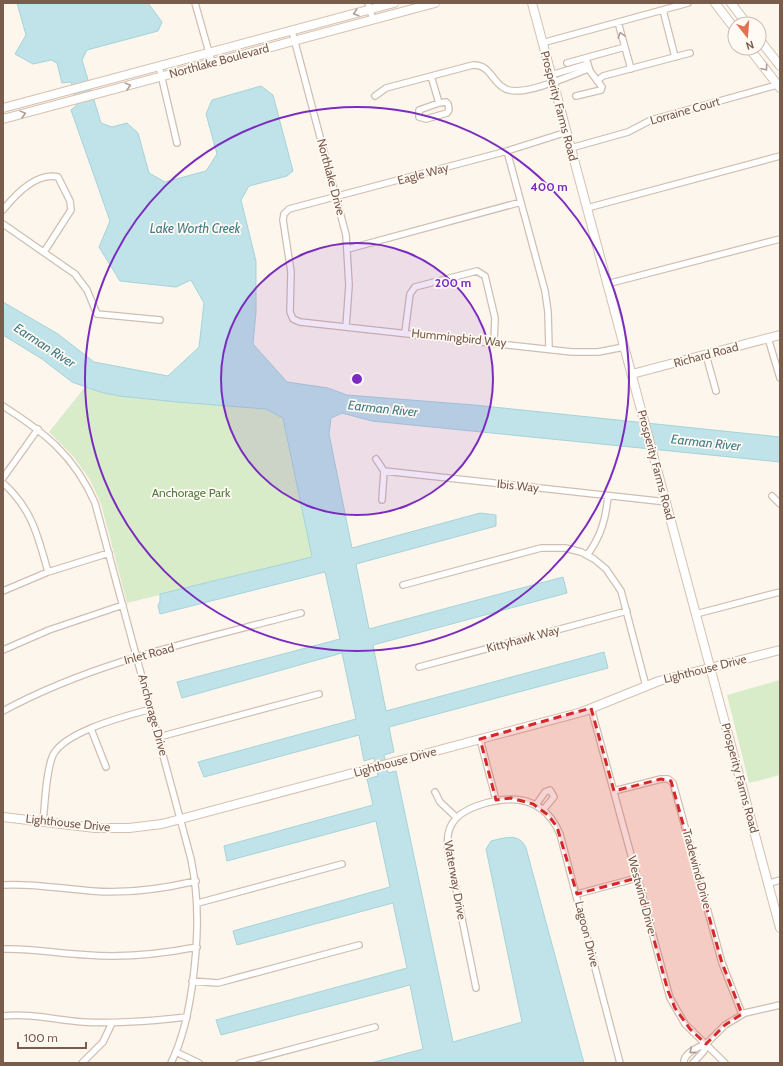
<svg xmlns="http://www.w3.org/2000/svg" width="783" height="1066" viewBox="0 0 783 1066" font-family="Cabin,sans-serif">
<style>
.green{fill:#d8ecc9}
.water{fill:#bfe3e8;stroke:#a5d3da}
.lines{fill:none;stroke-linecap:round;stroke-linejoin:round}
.street-casing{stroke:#d1beb0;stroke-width:8}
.secondary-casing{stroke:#d6c0b0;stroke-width:10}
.street{stroke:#fff;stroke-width:5.5}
.secondary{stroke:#fff;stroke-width:8}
.oneway{stroke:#af9d94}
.marked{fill:#d62828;fill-opacity:0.2;stroke:#d62828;stroke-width:3;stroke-dasharray:8 5;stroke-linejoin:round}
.ring{fill:none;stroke:#7b2cbf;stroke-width:2}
.labels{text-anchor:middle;stroke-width:3.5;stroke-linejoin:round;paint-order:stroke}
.street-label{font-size:12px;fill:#7a5c4d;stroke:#fffaf3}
.park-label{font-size:12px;fill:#537a41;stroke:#fffaf3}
.water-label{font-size:13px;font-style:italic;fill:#437c86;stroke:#fffaf3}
.centre{fill:#7b2cbf;stroke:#fffaf3;stroke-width:2}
.ring-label{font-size:12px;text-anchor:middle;font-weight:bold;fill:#7b2cbf;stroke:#fffaf3;stroke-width:3.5;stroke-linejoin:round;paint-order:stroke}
</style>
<rect width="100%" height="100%" fill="#fdf6ec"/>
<path class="green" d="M85 387 100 392 119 396 266 409 283 418 312 557 127 603 101 504 90 480 73 456 49 432Z
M780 680V775L749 783 727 695Z"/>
<path class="water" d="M17 3H148L162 22 158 31 87 50 82 60 101 123 112 127 127 123 138 133 149 173 165 182 206 171 217 154 206 114 212 100 261 86 273 95 293 171 287 176 249 186 241 200 256 261V312L253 344 287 382 328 388 347 395 474 405 780 437V462L372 421 342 413 331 418 329 434 352 548 480 513 496 515V526L356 564 369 629 563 577 567 593 373 645 386 711 604 652 608 668 389 727 394 752 384 755 388 773 396 771 453 1042 522 1022 486 849 491 841C504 838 519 832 526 848L584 1063H371L423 1049 410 985 221 1035 216 1020 407 968 393 903 237 945 233 931 390 887 376 821 227 861 224 846 373 805 367 779 378 776 374 758 364 761 359 735 204 777 198 762 356 719 342 653 182 698 177 682 340 639 325 572 160 614 158 606 160 601V594L312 557 283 418 266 409 177 402 119 396 100 392 72 382 42 359 3 335V302L58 334 94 362 168 376 199 347 204 303 191 280 176 287 120 281 99 247 110 221 71 110 77 105 71 82 62 83 57 63 51 60 33 64 15 54 26 35Z"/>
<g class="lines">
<defs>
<path id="street" d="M195 3 212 63
M368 3 373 20
M663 10 675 57
M618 22 631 69
M292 31 346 235 349 285 346 327
M542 43 688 3
M567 63 625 47
M159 66 177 143
M551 75 588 64
M431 76 439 103 419 110V117L426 119 447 113 449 110 448 104 446 102 439 103
M597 81 603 76 690 53
M375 96 386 88 473 65C491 65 491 81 504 88 520 99 570 75 589 69
M576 96 601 90 602 87 590 71 586 58
M567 132 507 151 289 209 284 214 283 220 291 272 290 312 293 319 300 322 572 352H598L624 347
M571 148 628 132 651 120 777 85
M507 151 545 291 548 312 549 348
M587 208 780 156
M3 210C15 195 37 172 58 177L70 201 71 210 44 252
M3 224 75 274 87 290 97 314 160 320
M348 249 521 202
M607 284 780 239
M405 332 410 294 415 287 477 271 485 276 495 318 494 342
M768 338 780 378
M706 355 716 391
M3 406C45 433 74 455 95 503L191 859C200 903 198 943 192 987 188 1014 183 1038 171 1063
M376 459 384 471 667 502
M3 478 38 429
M3 483C32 509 38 536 48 572
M772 496 780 504
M382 500 384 471
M587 555C601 537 606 518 608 496
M403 585 541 548H565L581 552 594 559 606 569 621 591 646 686
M3 591 48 572 109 553
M696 614 780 592
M3 650 49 630 123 605
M419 667 627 611
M591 708 670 998 685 1024 725 1063
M3 711C95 661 200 640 301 613
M91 729 106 767
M159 737 319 694
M480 739 496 800
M614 791 661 779H668L673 783 722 963 742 1014
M435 792 440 802 456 817
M536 805 545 792 550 790 554 797 543 810
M43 822C45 804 46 770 53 755 65 731 126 716 151 709
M767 884 780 880
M3 885C33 883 62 889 92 891 127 894 162 889 196 881
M577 894 637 878
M198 903 342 864
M3 949C32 948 60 954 88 955 125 958 161 954 197 947
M192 981 218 983 359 945
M476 988 448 850C444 821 461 810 486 803 519 794 546 801 560 834L620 1063
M3 1016C30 1013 56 1020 83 1022 118 1024 152 1021 187 1017
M176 1052 199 1063
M82 1063 103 1042 112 1023
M240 1063 375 1027
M684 1063C683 1054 698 1047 706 1044
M693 1063 704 1051 706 1044 725 1025 745 1013 780 1005"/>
<path id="secondary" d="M532 3 780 928
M715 3 735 29
M731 3 747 24
M759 39 780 66
M749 48 780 88
M3 108 394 3
M3 119 435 3
M632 374 780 335
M3 817 95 828H129L162 824 582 712 659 681 780 650"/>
</defs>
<use href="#street" class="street-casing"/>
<use href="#secondary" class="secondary-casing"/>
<use href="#street" class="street"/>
<use href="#secondary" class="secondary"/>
</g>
<defs><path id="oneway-chevron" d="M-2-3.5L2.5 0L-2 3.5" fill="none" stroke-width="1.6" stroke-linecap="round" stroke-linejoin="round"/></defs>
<g class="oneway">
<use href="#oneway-chevron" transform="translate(356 13) rotate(164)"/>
<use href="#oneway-chevron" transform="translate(621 35) rotate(-106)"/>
<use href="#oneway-chevron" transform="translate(765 68) rotate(53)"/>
<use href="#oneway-chevron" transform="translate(128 86) rotate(-15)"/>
<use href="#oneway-chevron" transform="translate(23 114) rotate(-15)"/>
<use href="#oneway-chevron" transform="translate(692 1051) rotate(140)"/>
</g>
<path class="marked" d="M591 708 614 791 661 779 671 781 722 963 742 1014 725 1025 706 1044 690 1029 675 1008 668 991 637 878 577 894 557 827 548 815 533 804 511 798 496 800 480 739Z"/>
<circle cx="357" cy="379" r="136" fill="#7b2cbf" fill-opacity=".12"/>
<g class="ring">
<circle cx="357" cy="379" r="136"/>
<circle cx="357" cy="379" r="272"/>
</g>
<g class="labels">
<g class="street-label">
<text transform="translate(219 61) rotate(-15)" y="4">Northlake Boulevard</text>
<text transform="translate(559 106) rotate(75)" y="4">Prosperity Farms Road</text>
<text transform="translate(685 111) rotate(-16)" y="4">Lorraine Court</text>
<text transform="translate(423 174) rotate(-15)" y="4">Eagle Way</text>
<text transform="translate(331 177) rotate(75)" y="4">Northlake Drive</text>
<text transform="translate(459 338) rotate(6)" y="4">Hummingbird Way</text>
<text transform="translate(706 355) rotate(-15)" y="4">Richard Road</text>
<text transform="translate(656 465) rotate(75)" y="4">Prosperity Farms Road</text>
<text transform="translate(518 486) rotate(6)" y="4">Ibis Way</text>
<text transform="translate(523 639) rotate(-15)" y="4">Kittyhawk Way</text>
<text transform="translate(149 654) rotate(-15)" y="4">Inlet Road</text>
<text transform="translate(705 669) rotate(-14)" y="4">Lighthouse Drive</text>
<text transform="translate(153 715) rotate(75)" y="4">Anchorage Drive</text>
<text transform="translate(395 762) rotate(-15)" y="4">Lighthouse Drive</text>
<text transform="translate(740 778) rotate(75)" y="4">Prosperity Farms Road</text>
<text transform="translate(68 823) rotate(6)" y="4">Lighthouse Drive</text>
<text transform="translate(697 869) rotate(75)" y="4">Tradewind Drive</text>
<text transform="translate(455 880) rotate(80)" y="4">Waterway Drive</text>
<text transform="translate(642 895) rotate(75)" y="4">Westwind Drive</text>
<text transform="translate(587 934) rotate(76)" y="4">Lagoon Drive</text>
</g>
<g class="park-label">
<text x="191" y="497">Anchorage Park</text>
</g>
<g class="water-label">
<text x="195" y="233">Lake Worth Creek</text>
<text transform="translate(45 345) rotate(33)" y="5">Earman River</text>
<text transform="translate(383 408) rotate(6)" y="5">Earman River</text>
<text transform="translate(706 442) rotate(6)" y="5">Earman River</text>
</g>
</g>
<circle cx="357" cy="379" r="6" class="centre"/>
<g class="ring-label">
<text x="549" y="191">400 m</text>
<text x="453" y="287">200 m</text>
</g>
<rect width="783" height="1066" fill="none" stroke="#7a5c4d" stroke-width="8"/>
<g transform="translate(747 36) rotate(163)"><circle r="19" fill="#fffaf3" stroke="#cabbb1"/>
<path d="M0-3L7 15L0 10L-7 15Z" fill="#e76f51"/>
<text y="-6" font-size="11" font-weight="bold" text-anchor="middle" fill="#7a5c4d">N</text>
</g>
<path d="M18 1042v6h68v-6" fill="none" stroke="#7a5c4d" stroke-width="2"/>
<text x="24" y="1042" font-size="12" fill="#7a5c4d" stroke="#fffaf3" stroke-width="3" paint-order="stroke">100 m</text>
</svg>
